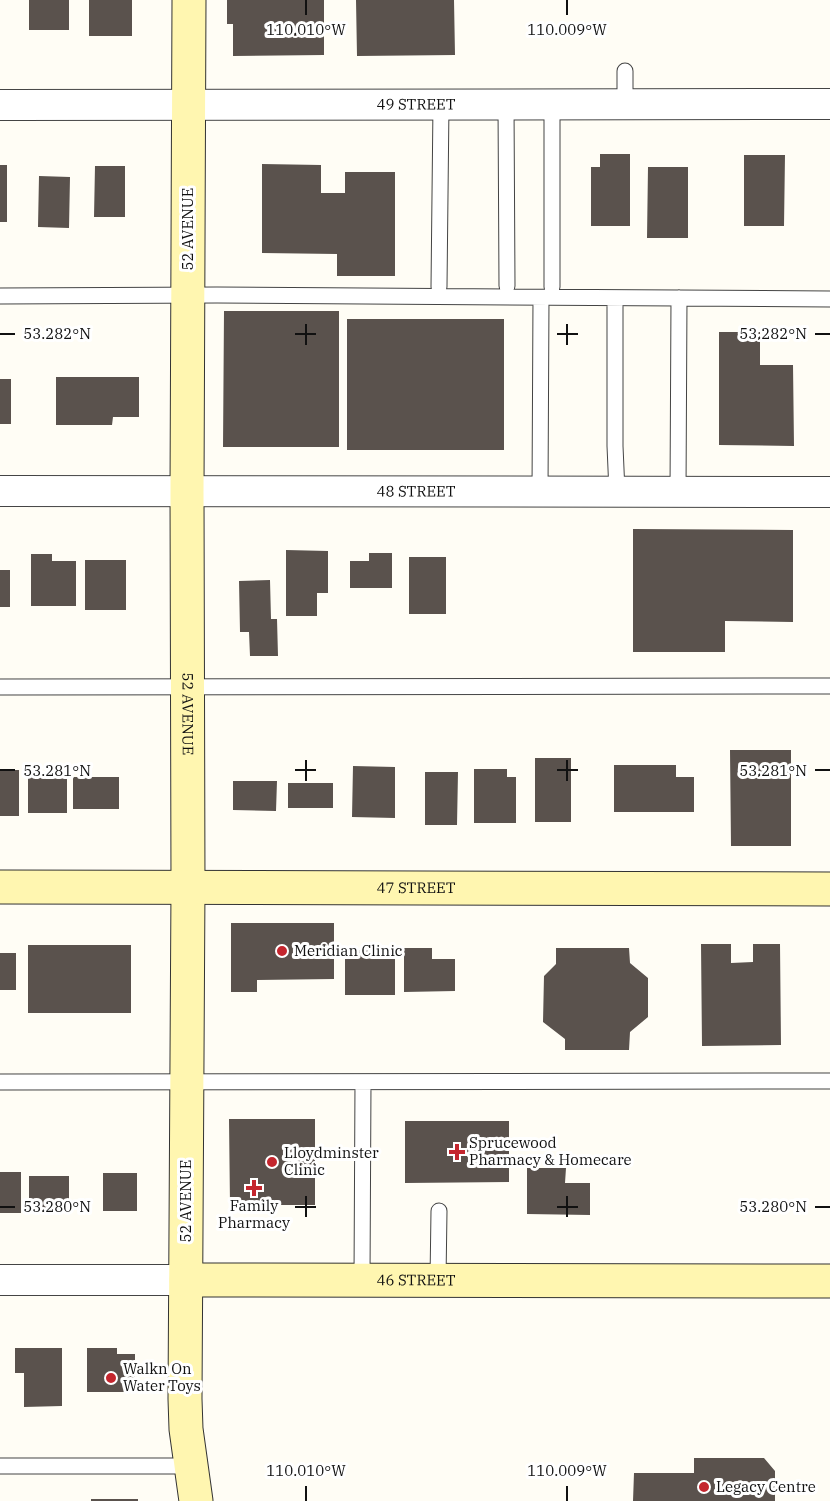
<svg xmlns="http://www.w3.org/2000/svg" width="830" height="1501" viewBox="0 0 830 1501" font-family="'IBM Plex Serif',serif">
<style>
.building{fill:#5a524d}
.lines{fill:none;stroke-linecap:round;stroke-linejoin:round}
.lane-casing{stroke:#444;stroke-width:17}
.street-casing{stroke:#444;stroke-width:32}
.secondary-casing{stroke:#333;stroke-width:35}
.lane{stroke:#fff;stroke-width:15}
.street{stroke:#fff;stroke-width:30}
.secondary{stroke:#fff6b0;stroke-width:33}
.ticks{fill:none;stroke:#111;stroke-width:2}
.poi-dot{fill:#c4262e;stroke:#fff;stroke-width:2}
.labels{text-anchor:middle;stroke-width:6;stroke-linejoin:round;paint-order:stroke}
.street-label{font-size:15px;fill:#111;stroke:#fff}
.poi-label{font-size:15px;fill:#111;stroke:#fff;text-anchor:start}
.ticks-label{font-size:15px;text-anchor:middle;fill:#111;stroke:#fff;stroke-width:6;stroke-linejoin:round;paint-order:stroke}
</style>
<rect width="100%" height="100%" fill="#fffdf5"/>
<path class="building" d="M29 0H69V30H29Z
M89 0H132V36H89Z
M227 0H324V55L233 56V24H227Z
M356 0H454L455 55 357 56Z
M600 154H630V226H591V167H600Z
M744 155H785L784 226H744Z
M262 164 321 165V193H345V172H395V276H337V254L262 253Z
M0 165H7V222H0Z
M95 166H125V217H94Z
M648 167H688V238H647Z
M39 176 70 177 69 228 38 227Z
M224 311H339V447H223Z
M347 319H504V450H347Z
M719 332H760V365H793L794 446 719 445Z
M56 377H139V417H113L112 425H56Z
M0 379H11V424H0Z
M633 529 793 530V622L725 621V652H633Z
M286 550 328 551V593H317V616H286Z
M369 553H392V588H350V561H369Z
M31 554H52V561H76V606H31Z
M409 557H446V614H409Z
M85 560H126V610H85Z
M0 570H10V607H0Z
M270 580 271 619H277L278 656H250L249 632H240L239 581Z
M730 750H791V846H731Z
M535 758H571V822H535Z
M614 765H676V777H694V812H614Z
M353 766 395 767V818L352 817Z
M474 769H507V777H516V823H474Z
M0 770H19V816H0Z
M425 772H458L457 825H425Z
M28 777H67V813H28Z
M73 777H119V809H73Z
M233 781H277L276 811 233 810Z
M288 783H333V808H288Z
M231 923H334V979L257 980V992H231Z
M701 944H731V963L753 962V944H780L781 1045 702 1046Z
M28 945H131V1013H28Z
M404 948H432V959H455V991L404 992Z
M556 948H629L630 963 648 978V1017L630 1032 629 1050H565V1039L543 1022 544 976 556 964Z
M345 950H395V995H345Z
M0 953H16V990H0Z
M229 1119H315V1205H230Z
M405 1121H509V1182L405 1183Z
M527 1168H566L565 1183H590V1215L527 1214Z
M0 1172H21V1213H0Z
M103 1173H137V1211H103Z
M29 1176H69V1212H29Z
M15 1348H62V1406L24 1407V1373H15Z
M87 1348H117V1354H135V1392H87Z
M694 1458H764L775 1471V1501H633L634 1473H694Z
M91 1499H138V1501H91Z"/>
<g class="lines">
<defs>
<path id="lane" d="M506 104 507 286
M625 104V71
M439 287 441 104
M552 287V104
M0 296 217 295 830 299
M615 298V446L617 492
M540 492 541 298
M678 492 679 298
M0 687 830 686
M0 1082 830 1081
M362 1280 363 1082
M438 1280 439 1211
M0 1466H191"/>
<g id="street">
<path id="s1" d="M0 105 830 104"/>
<path id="s2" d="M0 491 830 492"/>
<path d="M0 1280H186"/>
</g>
<g id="secondary">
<path id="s3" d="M189 0 187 491 188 887 185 1399 186 1429 196 1501"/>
<path id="s4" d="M0 887 830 889"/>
<path id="s5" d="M186 1280 830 1281"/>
</g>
</defs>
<use href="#lane" class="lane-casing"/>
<use href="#street" class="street-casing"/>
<use href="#secondary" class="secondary-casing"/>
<use href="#lane" class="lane"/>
<use href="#street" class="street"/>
<use href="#secondary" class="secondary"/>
</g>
<path class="ticks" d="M306 0V15M567 0V15M306 324V345M567 324V345M0 334H15M295 334H316M557 334H578M815 334H830M306 760V781M567 760V781M0 770H15M295 770H316M557 770H578M815 770H830M306 1196V1217M567 1196V1217M0 1207H15M295 1207H316M557 1207H578M815 1207H830M306 1486V1501M567 1486V1501"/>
<g class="poi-dot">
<circle cx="282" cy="951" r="6"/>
<path d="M454 1143h6v6h6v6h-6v6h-6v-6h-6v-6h6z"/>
<circle cx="272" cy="1162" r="6"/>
<path d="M251 1179h6v6h6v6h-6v6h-6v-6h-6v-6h6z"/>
<circle cx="111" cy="1378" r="6"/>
<circle cx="704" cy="1487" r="6"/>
</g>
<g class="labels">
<g class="street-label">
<text dy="5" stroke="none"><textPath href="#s1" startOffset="416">49 STREET</textPath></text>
<text transform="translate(188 229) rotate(-90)" y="5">52 AVENUE</text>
<text dy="5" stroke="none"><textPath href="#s2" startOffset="416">48 STREET</textPath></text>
<text dy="5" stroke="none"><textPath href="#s3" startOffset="714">52 AVENUE</textPath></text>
<text dy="5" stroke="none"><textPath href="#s4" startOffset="416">47 STREET</textPath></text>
<text transform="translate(186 1201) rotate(-90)" y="5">52 AVENUE</text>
<text dy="5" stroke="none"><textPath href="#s5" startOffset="230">46 STREET</textPath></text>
</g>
<g class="poi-label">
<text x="294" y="956">Meridian Clinic</text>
<text x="469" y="1148">Sprucewood<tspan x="469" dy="17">Pharmacy &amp; Homecare</tspan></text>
<text x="284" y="1158">Lloydminster<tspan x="284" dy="17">Clinic</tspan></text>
<text x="254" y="1211" text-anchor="middle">Family<tspan x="254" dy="17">Pharmacy</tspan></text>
<text x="123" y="1374">Walkn On<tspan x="123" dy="17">Water Toys</tspan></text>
<text x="716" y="1492">Legacy Centre</text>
</g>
</g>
<g class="ticks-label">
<text x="306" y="35">110.010°W</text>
<text x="567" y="35">110.009°W</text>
<text x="57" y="339">53.282°N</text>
<text x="773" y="339">53.282°N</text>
<text x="57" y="776">53.281°N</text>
<text x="773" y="776">53.281°N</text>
<text x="57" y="1212">53.280°N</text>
<text x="773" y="1212">53.280°N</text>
<text x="306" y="1476">110.010°W</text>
<text x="567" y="1476">110.009°W</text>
</g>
</svg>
